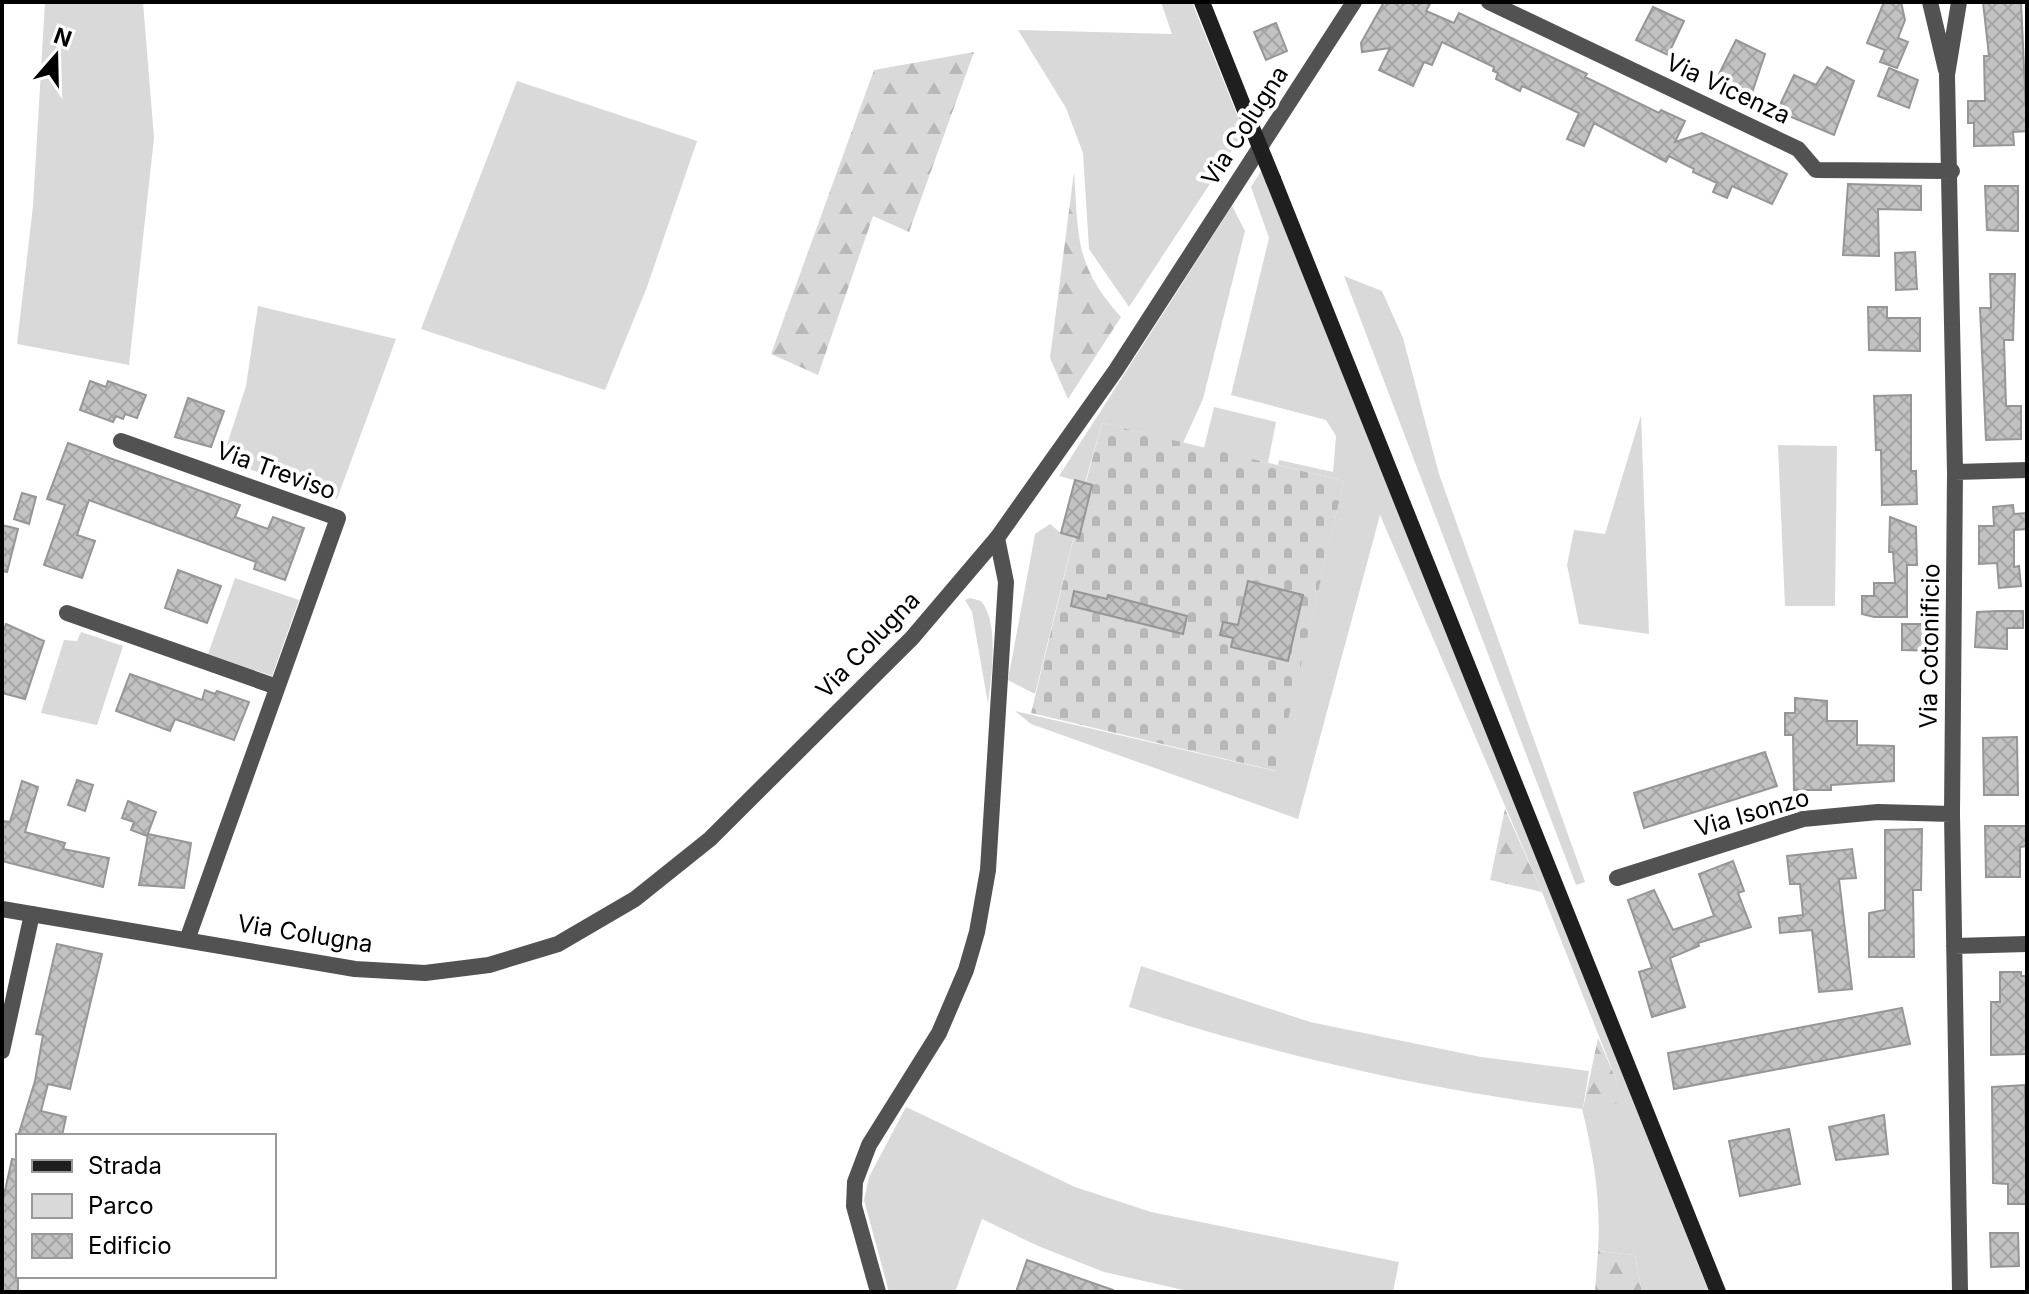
<svg xmlns="http://www.w3.org/2000/svg" width="2029" height="1294" viewBox="0 0 2029 1294" font-family="Inter,sans-serif">
<style>
.green{fill:#d9d9d9}
.forest{fill:url(#forest-firs)}
.cemetery{fill:url(#cemetery-stones)}
.building{fill:url(#building-cross-hatch);stroke:#969696;stroke-width:2}
.lines{fill:none;stroke-linecap:round;stroke-linejoin:round}
.minor{stroke:#525252;stroke-width:16}
.tertiary{stroke:#525252;stroke-width:16}
.secondary{stroke:#1f1f1f;stroke-width:16}
.secondary-bridge{stroke:#1f1f1f;stroke-width:16}
.labels{text-anchor:middle;stroke-width:8;stroke-linejoin:round;paint-order:stroke}
.street-label{font-size:24px;fill:#000;stroke:#fff}
</style>
<defs>
<pattern id="forest-firs" width="22" height="20" patternUnits="userSpaceOnUse" patternTransform="scale(2)"><rect width="22" height="20" fill="#d9d9d9"/><path d="M5 1l3.5 6h-7zM16 11l3.5 6h-7z" fill="#b8b8b8"/></pattern>
<pattern id="cemetery-stones" width="16" height="16" patternUnits="userSpaceOnUse" patternTransform="scale(2)"><rect width="16" height="16" fill="#d9d9d9"/><path d="M2 7V4a2 2 0 0 1 4 0v3zM10 15v-3a2 2 0 0 1 4 0v3z" fill="#b8b8b8"/></pattern>
<pattern id="building-cross-hatch" width="8" height="8" patternUnits="userSpaceOnUse" patternTransform="scale(2)"><rect width="8" height="8" fill="#c2c2c2"/><path d="M0 0l8 8M0 8l8-8" fill="none" stroke="#a5a5a5"/></pattern>
</defs>
<rect width="100%" height="100%" fill="#fff"/>
<path class="green" d="M45 2H143L154 138 129 365 17 344 33 206Z
M1161 2H1192L1244 132 1129 307 1089 249 1083 153 1066 108 1018 30 1172 34Z
M517 81 697 141 647 287 605 390 421 329Z
M1263 168 1709 1292H1642L1635 1255 1598 1251C1601 1202 1594 1156 1582 1109 1427 1090 1278 1056 1129 1007L1141 966 1310 1022 1481 1057 1589 1071 1583 1108 1625 1102 1542 892 1380 515 1298 819 1031 724 1015 711 1275 771 1344 481 1278 465 1279 460 1333 472 1336 436 1326 420 1231 395 1269 238 1251 187Z
M1232 206 1245 231 1203 399 1183 443 1102 423 1085 483 1059 476Z
M1344 276 1382 291 1403 338 1439 474 1585 882 1576 885Z
M258 306 396 339 337 499 222 460 246 386Z
M1214 407 1276 422 1268 463 1204 448Z
M1641 415 1649 634 1579 624 1567 565 1574 530 1605 534Z
M1778 445 1837 446 1835 606H1785Z
M1050 524 1061 533 1074 536 1035 694 1008 680 1035 534Z
M235 578 299 600 272 676 208 654Z
M970 598 981 601C1000 623 991 678 988 704L972 612 965 600Z
M81 632 123 646 97 725 41 713 64 640 77 641Z
M906 1107 1075 1187 1151 1212 1399 1262 1393 1292H1192L1104 1272 1038 1246 982 1219 955 1292H889L864 1200 869 1177Z"/>
<path class="forest" d="M974 52 909 232 873 216 818 375 771 354 874 70Z
M1074 172C1079 239 1074 264 1121 317L1068 399 1050 358Z
M1505 809 1542 892 1490 880Z
M1598 1038 1626 1102 1583 1109Z
M1598 1251 1635 1255 1642 1292H1595Z"/>
<path class="cemetery" d="M1102 423 1344 481 1276 771 1031 713 1074 537 1061 533 1075 480 1086 482Z"/>
<path class="building" d="M1384 2H1431L1426 11 1454 23 1459 13 1587 74 1585 77 1659 113 1661 110 1685 121 1675 142 1702 133 1787 174 1772 204 1732 186 1727 198 1713 192 1717 183 1693 172 1694 169 1669 156 1666 162 1594 123 1584 146 1567 139 1579 113 1522 86 1520 91 1496 79 1498 73 1493 71 1494 67 1442 42 1432 65 1424 62 1413 86 1379 70 1390 48 1362 52 1361 43Z
M1884 2H1901L1905 20 1898 38 1908 42 1897 68 1880 62 1885 50 1867 43Z
M1983 2H2021L2027 131 2013 132 2014 145 1974 146V123H1968V101H1985L1984 56H1989Z
M1653 7 1684 21 1668 55 1636 40Z
M1276 23 1287 51 1266 60 1254 32Z
M1736 40 1765 54 1751 96 1716 80Z
M1827 67 1854 81 1834 135 1777 111 1794 75 1816 85Z
M1889 68 1918 80 1909 108 1878 96Z
M1848 184 1921 186V210L1878 209 1879 256 1843 255Z
M1985 186H2018V231L1987 230Z
M1915 252 1917 289 1896 290 1895 253Z
M1990 274H2015L2013 340H2004L2006 406H2021V439L1986 440 1980 308H1991Z
M1868 307H1887V318H1920V351L1869 350Z
M90 381 106 387 108 381 146 395 137 418 125 414 123 419 116 416 113 422 80 410Z
M1911 395V471H1916L1917 504 1882 505 1881 450H1876L1874 396Z
M188 398 224 411 211 447 175 437Z
M68 443 240 505 235 517 268 529 273 517 304 528 285 580 254 569 256 562 89 500 77 535 95 541 82 578 44 565 65 505 47 499Z
M1075 480 1092 485 1079 538 1061 533Z
M22 493 36 497 29 524 14 519Z
M2013 505 2014 514 2027 513V529L2014 530V567L2019 566 2021 586 1999 588 1997 563 1979 564V526H1994L1993 507Z
M1890 517 1916 527 1917 565H1907V617H1874L1862 614V596H1874V583H1895L1893 552H1889Z
M2 525 18 529 7 572 2 571Z
M178 570 221 586 207 623 165 608Z
M1248 581 1303 595 1288 661 1231 647 1233 638 1220 635 1223 622 1238 625Z
M1074 591 1107 599 1108 595 1187 616 1183 634 1071 606Z
M1998 611H2023V628H2007V649L1975 647 1977 612Z
M6 624 44 641 25 699 2 693V635Z
M1902 624H1940V651L1902 650Z
M130 674 202 700 205 690 215 694 217 691 249 702 234 740 175 719 170 731 116 711Z
M1795 698 1827 701V721H1857V745L1894 746V781L1831 785V790H1794L1793 735H1785V713H1795Z
M2017 737 2018 795H1984L1983 738Z
M1765 752 1777 786 1644 828 1634 793Z
M77 780 93 785 85 811 68 805Z
M22 781 38 787 25 832 65 843 63 849 109 858 103 887 2 861V821L10 822Z
M128 801 156 812 147 836 131 830 134 822 122 818Z
M1985 826H2027V846L2020 847V877H1986Z
M1922 829 1921 890H1913L1914 957H1869V913L1885 910V830Z
M148 834 191 843 184 888 139 885Z
M1852 849 1856 878 1839 879 1852 989 1819 992 1812 930 1780 933 1779 918 1803 915 1800 884H1790L1787 856Z
M1733 861 1744 891 1738 893 1751 927 1698 943 1699 946 1670 958 1685 1007 1652 1017 1639 972 1652 968 1628 900 1654 890 1673 930 1714 916 1699 874Z
M57 944 102 954 70 1089 48 1084 41 1111 66 1117 62 1136H18L35 1081 43 1035 36 1034Z
M2000 972H2021V976H2027L2026 1054 1991 1055V1002H2000Z
M1902 1008 1910 1044 1674 1089 1668 1053Z
M2025 1085 2027 1204H2008V1184L1993 1183 1992 1087Z
M1884 1115 1888 1154 1836 1160 1829 1127Z
M1789 1129 1800 1184 1740 1196 1729 1141Z
M12 1159 18 1160V1292H2V1204Z
M1990 1233H2018L2019 1266 1991 1267Z
M1027 1260 1113 1290V1292H1016Z"/>
<g class="lines">
<path class="minor" d="M1489 2 1798 149 1816 170 1952 171
M1930 2 1946 70
M1959 2 1947 75 1955 472 1952 814 1960 1292
M121 441 338 518 187 940
M1955 472 2027 470
M67 613 277 687
M1617 878 1803 819 1878 812 1952 814
M1954 946 2027 944
M2 1051 32 914
M878 1292 854 1206 855 1182 869 1145 939 1033 966 970 977 932 988 870 1006 582 997 538"/>
<path class="tertiary" d="M2 909 355 969 425 973 489 965 558 944 635 899 710 839 912 638 997 538 1116 370 1354 2"/>
<path class="secondary" d="M1202 2 1248 118
M1273 179 1718 1292"/>
<path class="secondary-bridge" d="M1248 118 1273 179"/>
</g>
<g class="labels">
<g class="street-label">
<text transform="translate(1728 89) rotate(25)" y="8">Via Vicenza</text>
<text transform="translate(1245 126) rotate(-57)" y="8">Via Colugna</text>
<text transform="translate(276 471) rotate(20)" y="8">Via Treviso</text>
<text transform="translate(868 645) rotate(-46)" y="8">Via Colugna</text>
<text transform="translate(1930 646) rotate(-89)" y="8">Via Cotonificio</text>
<text transform="translate(1752 813) rotate(-16)" y="8">Via Isonzo</text>
<text transform="translate(305 934) rotate(9)" y="8">Via Colugna</text>
</g>
</g>
<rect width="2029" height="1294" fill="none" stroke="#000000" stroke-width="8"/>
<rect x="16" y="1134" width="260" height="144" fill="#ffffff" stroke="#999999" stroke-width="2"/>
<rect x="32" y="1160" width="40" height="12" fill="#1f1f1f" stroke="#999999" stroke-width="2"/>
<text x="88" y="1174" font-size="24" fill="#000000">Strada</text>
<rect x="32" y="1194" width="40" height="24" fill="#d9d9d9" stroke="#999999" stroke-width="2"/>
<text x="88" y="1214" font-size="24" fill="#000000">Parco</text>
<rect x="32" y="1234" width="40" height="24" fill="url(#building-cross-hatch)" stroke="#999999" stroke-width="2"/>
<text x="88" y="1254" font-size="24" fill="#000000">Edificio</text>
<g transform="translate(56 56) rotate(20)" stroke="#ffffff" stroke-width="6" paint-order="stroke">
<path d="M0-6L14 30L0 20L-14 30Z" fill="#000000"/>
<text y="-12" font-size="22" font-weight="bold" text-anchor="middle" fill="#000000">N</text>
</g>
</svg>
